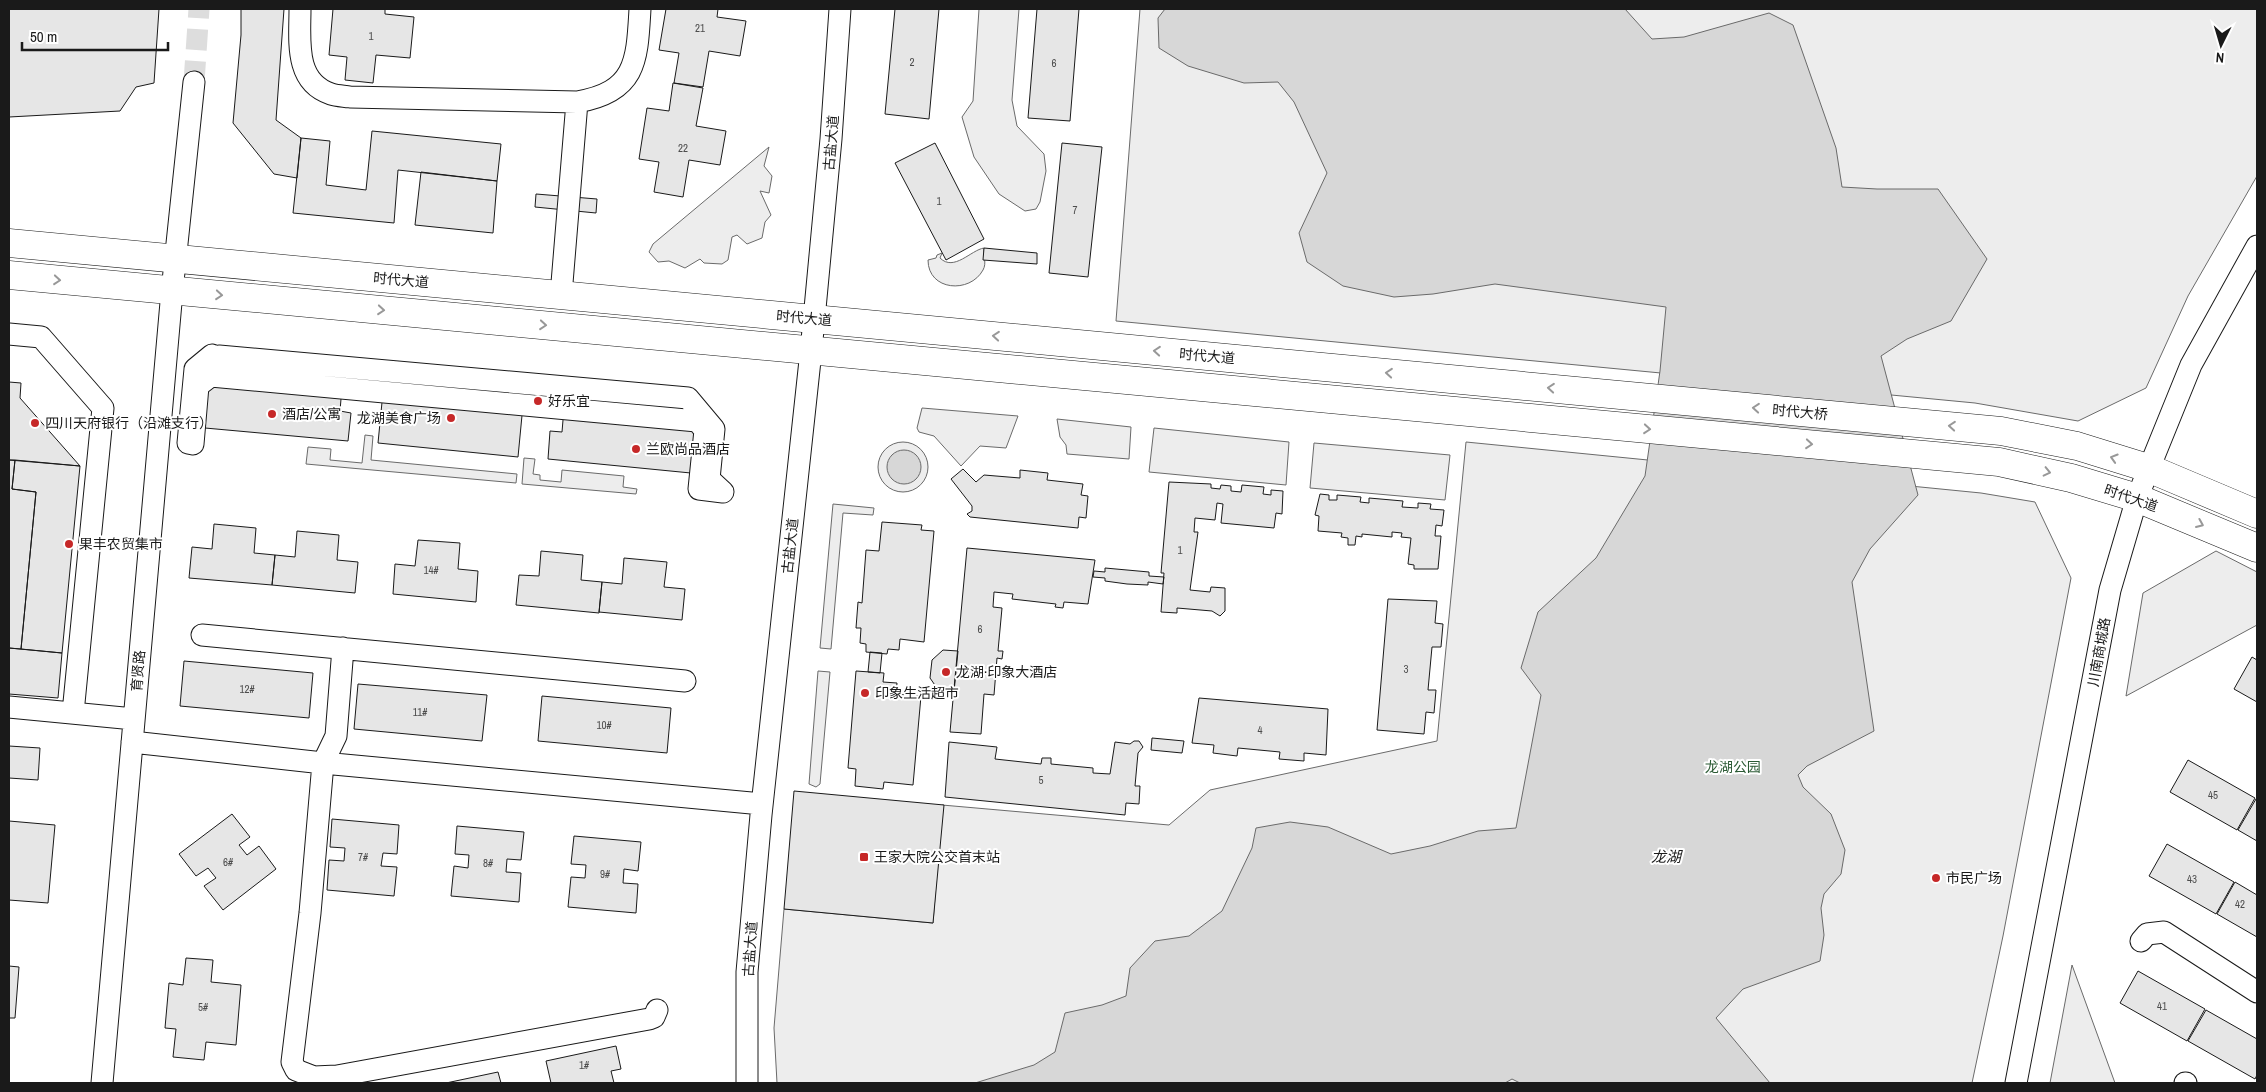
<svg xmlns="http://www.w3.org/2000/svg" width="2266" height="1092" viewBox="0 0 2266 1092" font-family="'Archivo Narrow','Noto Sans SC',sans-serif">
<style>
.green{fill:#ededed;stroke:#6a6a6a}
.water{fill:#d7d7d7;stroke:#6a6a6a}
.building{fill:#e6e6e6;stroke:#1a1a1a}
.lines{fill:none;stroke-linecap:round;stroke-linejoin:round}
.minor-tunnel{stroke:#ddd;stroke-width:21;stroke-dasharray:21 11;stroke-linecap:butt}
.minor-casing{stroke:#1a1a1a;stroke-width:23}
.major-casing{stroke:#1a1a1a;stroke-width:29}
.minor{stroke:#fff;stroke-width:21}
.major{stroke:#fff;stroke-width:28}
.oneway{stroke:#989898}
.poi-dot{fill:#c62828;stroke:#fff;stroke-width:2}
.labels{text-anchor:middle;stroke-width:4;stroke-linejoin:round;paint-order:stroke}
.number-label{font-size:11px;fill:#4d4d4d}
.street-label{font-size:14px;fill:#1a1a1a;stroke:#fff}
.poi-label{font-size:14px;fill:#1a1a1a;stroke:#fff;text-anchor:start}
.park-label{font-size:14px;fill:#2b5a34;stroke:#fff}
.water-label{font-size:15px;font-style:italic;fill:#1a1a1a;stroke:#fff}
</style>
<rect width="100%" height="100%" fill="#fff"/>
<path class="green" d="M979 9H1019L1012 100 1017 126 1044 154 1046 171 1040 202 1036 209 1025 211 999 194 974 157 962 117 973 101Z
M1140 9H2257V176L2188 296 2146 388 2078 421 1975 403 1116 321Z
M769 147 764 166 772 176 769 193 760 191 771 215 765 222 762 238 747 244 737 235 732 237 728 260 722 264 704 263 700 259 685 268 669 261 658 262 649 252 653 244Z
M984 248C983 256 987 263 983 270 970 294 928 291 928 260L936 258 937 255 942 253 940 258C954 272 971 250 984 248Z
M922 408 1018 416 1006 448 980 446 961 466 934 436 919 432 917 428Z
M1057 419 1131 427 1129 459 1067 454 1066 445 1060 437Z
M1154 428 1289 442 1286 485 1149 472Z
M365 435 373 436 371 460 517 474 516 483 306 464 308 447 331 449 330 460 362 463Z
M1466 442 1981 493 2035 502 2071 578 2003 936 1972 1083H777L774 1028 784 909 933 923 942 805 1169 825 1210 790 1437 741Z
M878 467a25 25 0 1 1 50 0a25 25 0 1 1-50 0Z
M1314 443 1450 455 1445 500 1310 488Z
M524 458 535 459 533 474 540 475V480L561 482 562 470 624 476 623 487 637 489 636 494 522 484Z
M833 504 874 508 873 515 843 513 831 649 820 648Z
M2216 551 2257 572V625L2126 696 2143 593Z
M818 671 830 672 820 784 816 787 809 784Z
M2072 965 2115 1083H2050Z"/>
<path class="water" d="M1165 9H1625L1652 39 1684 37 1769 13 1793 25 1836 148 1842 187 1877 189H1938L1987 259 1951 321 1907 339 1881 356 1918 495 1870 549 1852 582 1874 731 1807 766 1798 775 1803 787 1831 814 1845 850 1841 874 1824 894 1821 908 1824 935 1820 961 1743 989 1716 1018 1770 1083H1520L1512 1079 1505 1083H975L1034 1065 1055 1052 1065 1013 1102 1005 1126 996 1130 968 1155 941 1189 936 1222 911 1252 848 1256 828 1290 822 1328 827 1391 854 1430 846 1478 831 1516 828 1541 695 1521 668 1538 612 1596 558 1645 476 1660 371 1666 307 1495 284 1433 294 1394 297 1343 286 1307 262 1299 233 1327 173 1294 102 1278 82 1244 83 1188 66 1159 48 1158 18Z
M887 467a17 17 0 1 1 34 0a17 17 0 1 1-34 0Z"/>
<path class="building" d="M9 9H159L154 83 136 87 120 111 9 117Z
M241 9H284L276 120 301 138 297 178 274 174 233 123 241 35Z
M333 9H385V14L414 17 410 58 376 55 373 83 345 80 347 57 329 55Z
M666 9H718L717 17 746 21 740 56 709 51 703 87 674 83 679 53 659 50Z
M895 9H939L929 119 885 114Z
M1037 9H1079L1070 121 1028 118Z
M673 83 703 88 696 126 726 131 720 165 689 160 683 197 654 192 659 162 639 159 647 108 669 111Z
M372 131 501 144 497 181 398 170 394 223 293 213 301 138 330 141 326 185 366 190Z
M935 143 984 239 946 260 895 163Z
M1062 143 1102 147 1088 277 1049 273Z
M421 172 497 181 493 233 415 225Z
M536 194 597 199 596 213 535 207Z
M984 248 1037 253V264L983 260Z
M211 376 342 387 340 411 351 413 348 441 194 427Z
M9 382 21 383 20 398 80 466 9 460Z
M383 392 523 405 518 457 378 443Z
M564 408 705 430 701 474 548 459 550 431 562 432Z
M9 460H15L12 489 36 492 21 649 9 648Z
M15 460 80 466 62 653 21 649 36 492 12 489Z
M963 469 976 482 984 475 1020 478V470L1048 473 1047 480 1083 484 1081 495 1088 496 1086 518 1079 517 1078 528 970 517 967 514 972 511V506L951 479Z
M1169 482 1211 484V488L1220 489 1221 485 1231 486V491L1241 492 1242 485 1264 487 1263 494 1271 495V490L1283 491 1282 514 1276 513 1274 528 1221 523 1223 504 1217 503 1215 520 1195 518 1194 532H1198L1190 590 1210 592 1211 587 1225 588V611L1220 616 1212 611 1177 608V613L1161 612 1164 573H1161Z
M1320 494 1329 495V500H1337V495L1361 497 1360 502 1369 503V498L1403 501 1402 507 1418 508V503L1431 504 1430 509 1444 510 1442 526 1436 525 1435 536H1441L1438 569H1414V565L1408 564 1411 538 1401 537 1402 533 1392 532V537L1362 534V537L1356 536 1355 545H1348V538L1341 537 1342 533 1318 531 1319 516 1315 515Z
M882 522 922 525 921 530 934 531 924 642 900 639 899 650 888 649 887 654 866 652V644L860 643 861 628H856L858 602 862 603 866 550 879 551Z
M214 524 256 528 254 553 275 555 272 585 189 578 192 547 212 549Z
M297 531 339 535 337 560 358 562 355 593 272 585 275 555 295 557Z
M418 540 460 543 458 569 478 571 476 602 393 594 395 564 415 566Z
M967 548 1095 560 1088 604 1064 602 1063 608 1055 607 1056 604 1012 599 1013 594 994 592 993 607 1002 608 998 651H1003L1002 659 997 658 994 695 984 694 981 734 950 732Z
M541 551 583 555 581 580 602 582 599 613 516 605 519 575 539 576Z
M624 558 667 562 664 587 685 589 682 620 599 612 602 582 622 584Z
M1105 568 1149 572V576L1164 577 1163 584 1148 582V585L1127 584 1105 581V578L1093 577 1094 571 1105 572Z
M1388 599 1437 601 1435 623 1443 624 1441 647H1432L1428 690H1436L1434 713 1426 712 1424 734 1377 730Z
M9 648 62 653 58 698 9 694Z
M943 650 958 651 954 692 939 691 930 678 932 660Z
M870 652 882 653 880 673 868 672Z
M2252 657 2257 660V702L2234 689Z
M184 661 313 673 309 718 180 706Z
M856 671 884 673 883 682 897 683 896 694 921 696 913 785 884 782 883 789 855 786 856 769 848 768Z
M358 684 487 695 482 741 354 729Z
M542 696 671 708 667 753 538 741Z
M1199 698 1328 709 1326 755 1304 753V761L1279 759 1280 752 1238 748 1237 756 1213 753 1214 745 1192 743Z
M1152 738 1184 741 1182 753 1151 750Z
M1134 741H1139L1143 747 1138 753 1135 786H1140L1139 804 1126 803 1125 815 945 797 949 742 997 747 995 759 1041 764 1042 758H1051V764L1093 768V773L1110 774 1115 742 1130 744Z
M9 746 40 748 38 780 9 778Z
M2188 760 2255 798 2237 830 2170 792Z
M794 791 944 805 933 923 784 909Z
M2256 799H2257V841L2238 830Z
M232 814 250 837 239 845 247 855 259 846 276 869 223 910 204 886 216 878 208 868 196 876 179 854Z
M332 819 399 825 397 854 383 853 381 866 397 867 394 896 327 890 329 860 344 861 345 848 330 847Z
M9 821 55 825 48 903 9 900Z
M457 826 524 832 521 860 507 859 506 872 521 873 519 902 451 896 454 866 468 868 469 855 455 854Z
M574 836 641 842 638 871 624 869 623 883 638 884 636 913 568 907 571 877 585 878 586 865 571 864Z
M2167 844 2234 882 2216 914 2149 876Z
M2235 882 2257 895V937L2217 914Z
M186 958 213 960 211 982 241 985 236 1045 206 1042 204 1060 173 1057 176 1029 165 1028 169 983 183 985Z
M9 966 19 967 15 1018H9Z
M2138 971 2205 1009 2187 1041 2120 1003Z
M2206 1010 2257 1039V1075L2255 1079 2188 1041Z
M616 1046 621 1069 611 1071 614 1083H551L546 1061Z
M498 1072 501 1083H446Z"/>
<g class="lines">
<path class="minor-tunnel" d="M194 82 199 9"/>
<defs>
<path id="minor" d="M300 9C300 40 294 82 331 94 337 96 344 96 350 97L577 102C637 92 637 60 640 9
M561 295 577 102
M9 334 41 337 103 408 73 713
M212 355 215 359 219 356 688 398 714 429 709 479 723 492 699 489 705 430 697 421 211 376 198 386 193 444 188 443 195 369Z
M202 635 685 681
M9 707 134 719
M132 742 323 763 336 736 343 648
M2141 941 2147 934 2164 932 2257 992
M657 1010 654 1017 649 1019 337 1076 314 1077 296 1070 292 1062 310 913 323 763 762 804
M102 1083 172 291 194 82
M747 1083V972L761 815 811 351 831 139 840 9
M2016 1083 2110 590 2137 498 2191 365 2257 246
M2185 1083H2186"/>
<path id="major" d="M9 243 2001 431 2077 446 2148 468 2257 514
M9 275 1999 462 2071 478 2137 498 2257 548"/>
</defs>
<use href="#minor" class="minor-casing"/>
<use href="#major" class="major-casing"/>
<use href="#minor" class="minor"/>
<use href="#major" class="major"/>
</g>
<defs><path id="oneway-chevron" d="M-2-3.5L2.5 0L-2 3.5" fill="none" stroke-width="1.6" stroke-linecap="round" stroke-linejoin="round" transform="scale(1.25)"/></defs>
<g class="oneway">
<use href="#oneway-chevron" transform="translate(57 280) rotate(5)"/>
<use href="#oneway-chevron" transform="translate(219 295) rotate(5)"/>
<use href="#oneway-chevron" transform="translate(381 310) rotate(5)"/>
<use href="#oneway-chevron" transform="translate(543 325) rotate(5)"/>
<use href="#oneway-chevron" transform="translate(996 336) rotate(-175)"/>
<use href="#oneway-chevron" transform="translate(1157 351) rotate(-175)"/>
<use href="#oneway-chevron" transform="translate(1389 373) rotate(-175)"/>
<use href="#oneway-chevron" transform="translate(1551 388) rotate(-175)"/>
<use href="#oneway-chevron" transform="translate(1756 408) rotate(-175)"/>
<use href="#oneway-chevron" transform="translate(1952 426) rotate(-175)"/>
<use href="#oneway-chevron" transform="translate(1647 429) rotate(5)"/>
<use href="#oneway-chevron" transform="translate(1809 444) rotate(5)"/>
<use href="#oneway-chevron" transform="translate(2114 458) rotate(-163)"/>
<use href="#oneway-chevron" transform="translate(2047 472) rotate(13)"/>
<use href="#oneway-chevron" transform="translate(2200 524) rotate(23)"/>
</g>
<g class="poi-dot">
<circle cx="538" cy="401" r="5"/>
<circle cx="272" cy="414" r="5"/>
<circle cx="451" cy="418" r="5"/>
<circle cx="35" cy="423" r="5"/>
<circle cx="636" cy="449" r="5"/>
<circle cx="69" cy="544" r="5"/>
<circle cx="946" cy="672" r="5"/>
<circle cx="865" cy="693" r="5"/>
<rect x="859" y="852" width="10" height="10" rx="2.5"/>
<circle cx="1936" cy="878" r="5"/>
</g>
<g class="labels">
<g class="number-label">
<text x="700" y="32">21</text>
<text x="371" y="40">1</text>
<text x="912" y="66">2</text>
<text x="1054" y="67">6</text>
<text x="683" y="152">22</text>
<text x="939" y="205">1</text>
<text x="1075" y="214">7</text>
<text x="1180" y="554">1</text>
<text x="431" y="574">14#</text>
<text x="980" y="633">6</text>
<text x="1406" y="673">3</text>
<text x="247" y="693">12#</text>
<text x="420" y="716">11#</text>
<text x="604" y="729">10#</text>
<text x="1260" y="734">4</text>
<text x="1041" y="784">5</text>
<text x="2213" y="799">45</text>
<text x="363" y="861">7#</text>
<text x="228" y="866">6#</text>
<text x="488" y="867">8#</text>
<text x="605" y="878">9#</text>
<text x="2192" y="883">43</text>
<text x="2240" y="908">42</text>
<text x="2162" y="1010">41</text>
<text x="203" y="1011">5#</text>
<text x="584" y="1069">1#</text>
</g>
<g class="street-label">
<text transform="translate(831 143) rotate(-85)" y="5">古盐大道</text>
<text transform="translate(401 280) rotate(5)" y="5">时代大道</text>
<text transform="translate(804 318) rotate(5)" y="5">时代大道</text>
<text transform="translate(1207 356) rotate(5)" y="5">时代大道</text>
<text transform="translate(1800 412) rotate(5)" y="5">时代大桥</text>
<text transform="translate(2131 498) rotate(19)" y="5">时代大道</text>
<text transform="translate(790 546) rotate(-84)" y="5">古盐大道</text>
<text transform="translate(2099 652) rotate(-80)" y="5">川南商城路</text>
<text transform="translate(138 671) rotate(-85)" y="5">育贤路</text>
<text transform="translate(750 949) rotate(-86)" y="5">古盐大道</text>
</g>
<g class="poi-label">
<text x="548" y="406">好乐宜</text>
<text x="282" y="419">酒店/公寓</text>
<text x="441" y="423" text-anchor="end">龙湖美食广场</text>
<text x="45" y="428">四川天府银行（沿滩支行）</text>
<text x="646" y="454">兰欧尚品酒店</text>
<text x="79" y="549">果丰农贸集市</text>
<text x="956" y="677">龙湖·印象大酒店</text>
<text x="875" y="698">印象生活超市</text>
<text x="874" y="862">王家大院公交首末站</text>
<text x="1946" y="883">市民广场</text>
</g>
<g class="park-label">
<text x="1733" y="772">龙湖公园</text>
</g>
<g class="water-label">
<text x="1666" y="862">龙湖</text>
</g>
</g>
<rect width="2266" height="1092" fill="none" stroke="#1a1a1a" stroke-width="20"/>
<g transform="translate(2221 45) rotate(185)" stroke="#ffffff" stroke-width="4" paint-order="stroke">
<path d="M0-4L9 19L0 12L-9 19Z" fill="#1a1a1a"/>
<text y="-8" font-size="14" font-weight="bold" text-anchor="middle" fill="#1a1a1a">N</text>
</g>
<path d="M22 42v8h146v-8" fill="none" stroke="#1a1a1a" stroke-width="2.5"/>
<text x="30" y="42" font-size="15" fill="#1a1a1a" stroke="#ffffff" stroke-width="4" paint-order="stroke">50 m</text>
</svg>
